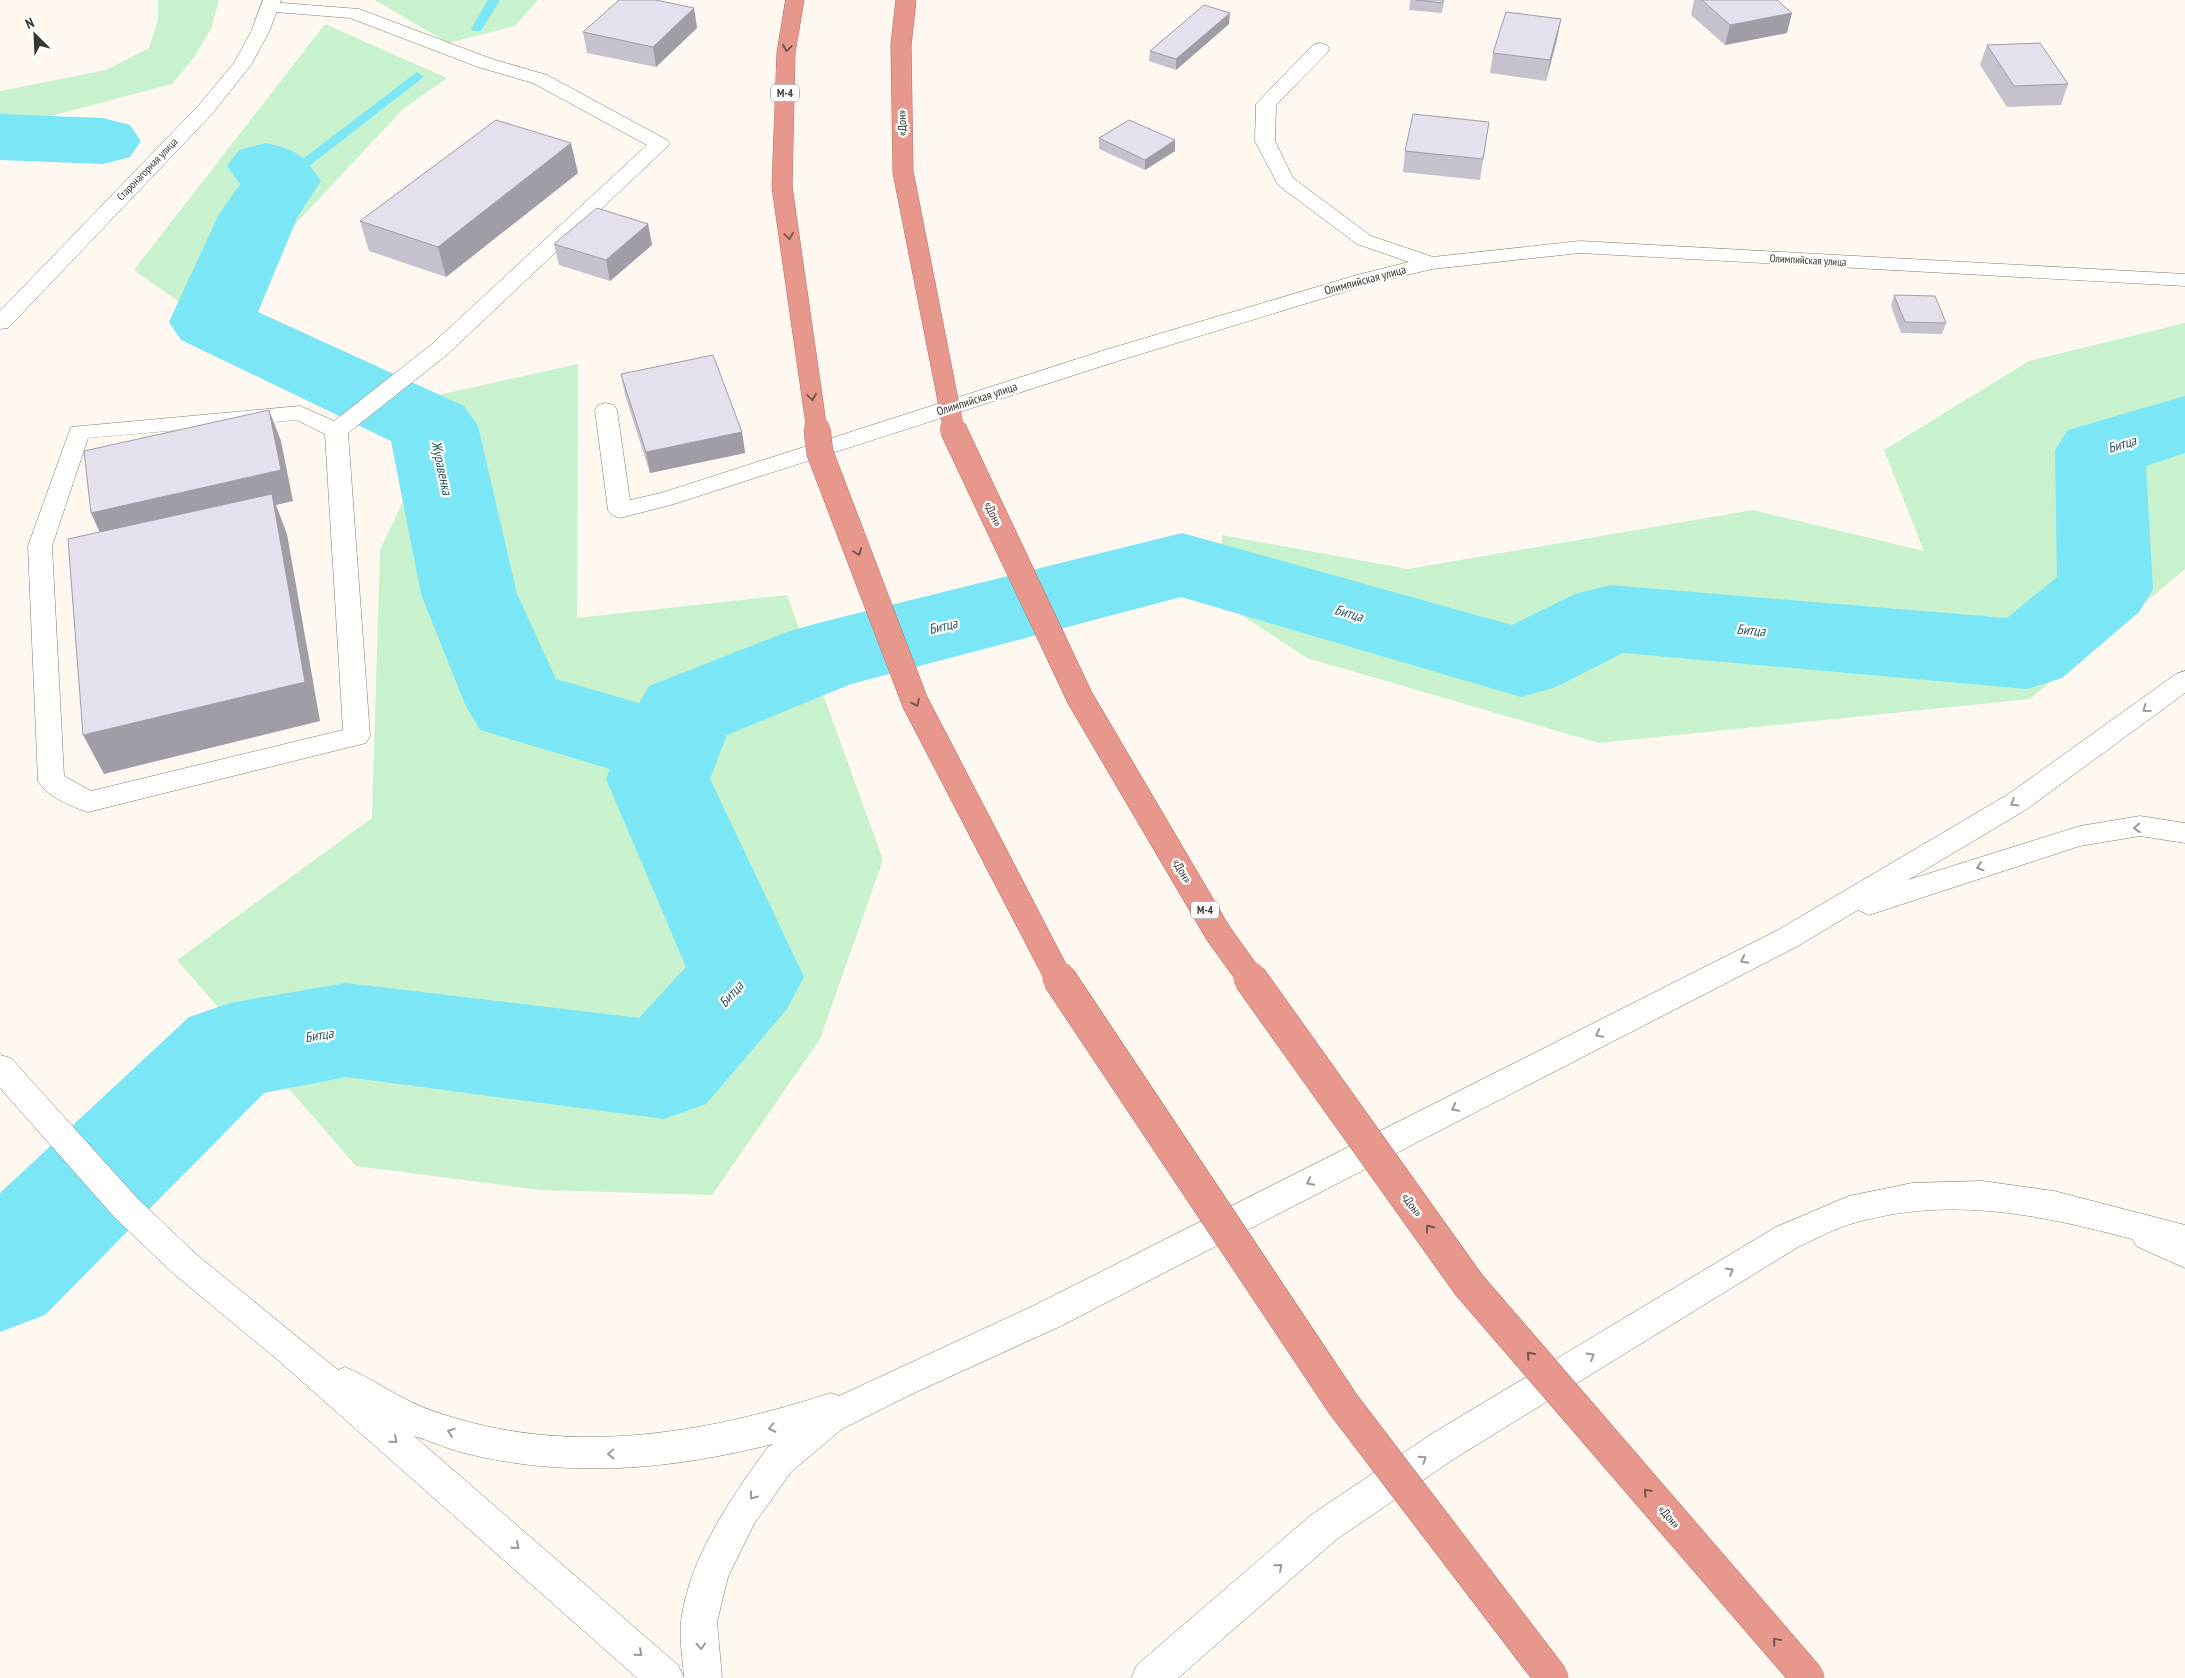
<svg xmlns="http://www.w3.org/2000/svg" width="2185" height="1678" viewBox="0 0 2185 1678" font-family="'PT Sans Narrow',sans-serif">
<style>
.green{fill:#c7f2cd}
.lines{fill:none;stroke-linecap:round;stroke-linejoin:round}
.stream{fill:#7be6f6;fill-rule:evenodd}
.river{fill:#7be6f6;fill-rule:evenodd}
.service-casing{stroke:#81796e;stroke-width:1}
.minor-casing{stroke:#81796e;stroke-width:1}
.tertiary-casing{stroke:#81796e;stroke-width:1}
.secondary-casing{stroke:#81796e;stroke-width:1}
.motorway-casing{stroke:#ab756c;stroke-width:1}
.service{fill:#fff;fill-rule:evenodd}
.minor{fill:#fff;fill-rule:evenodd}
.tertiary{fill:#fff;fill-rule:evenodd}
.secondary{fill:#fff;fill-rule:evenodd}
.motorway{fill:#e8978c;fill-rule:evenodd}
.motorway-bridge-far2-casing{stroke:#ab756c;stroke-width:21;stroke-linecap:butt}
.motorway-bridge-far1-casing{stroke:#ab756c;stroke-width:27;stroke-linecap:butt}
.motorway-bridge-casing{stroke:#ab756c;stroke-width:34;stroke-linecap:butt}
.motorway-bridge-far2{stroke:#e8978c;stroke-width:20}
.motorway-bridge-far1{stroke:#e8978c;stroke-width:26}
.motorway-bridge{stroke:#e8978c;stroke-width:33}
.wall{fill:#c5c1cd}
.shaded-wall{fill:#a09da7}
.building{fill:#e5e0ee;stroke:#a09da7}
.oneway{stroke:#765750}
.oneway2{stroke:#9c9a98}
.labels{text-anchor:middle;stroke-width:4.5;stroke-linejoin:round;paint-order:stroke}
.shield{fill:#fff;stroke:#74726e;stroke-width:1}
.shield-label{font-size:11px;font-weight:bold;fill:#393530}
.far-street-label{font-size:11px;fill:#393530;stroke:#fff}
.street-label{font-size:12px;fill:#393530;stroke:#fff}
.water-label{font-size:14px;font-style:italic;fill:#28575e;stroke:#fff}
</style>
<rect width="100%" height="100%" fill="#fef8f1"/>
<path class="green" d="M158 0H219L211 29 194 57 172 84 28 122 0 126V91L106 70 149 48 158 20Z
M375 0H538L515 26 448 43Z
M325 24 447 78 403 109 256 266 179 302 134 270Z
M2185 323V569L2030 699 1599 743 1307 658 1220 601 1222 535 1408 569 1753 510 1924 551 1884 450 2029 361Z
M578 364 577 618 787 595 883 860 820 1039 712 1195 540 1190 356 1166 177 960 372 818 380 550 416 474 438 395Z"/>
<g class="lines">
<path class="stream" d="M488 0H500L481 31H473L471 29Z
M417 72 423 76 421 79 286 184H278L276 181 278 178Z"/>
<path class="river" d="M0 114 103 118 130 125 141 141 130 157 103 164 0 160Z
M266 143C298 151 302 153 321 181L298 216 258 312 464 406 478 426 517 594 556 679 639 703 649 686 787 632 822 622 1182 533 1512 625 1575 594 1610 585 2007 618 2057 577 2055 450 2068 430 2185 396V453L2146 466 2153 589 2139 612 2062 678 2027 689 1623 653 1556 687 1521 697 1181 597 851 684 727 735 710 779 804 977 787 1009 706 1104 664 1119 346 1077 264 1093 45 1315 0 1332V1193L189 1017 230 1003 346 983 639 1018 686 967 606 779 610 769 480 730 465 704 421 594 391 441 181 340 169 322 218 216 240 184 227 166 239 150Z"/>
<defs>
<path id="service" d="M269 2 359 9 492 59 547 75 667 140 670 144 448 354 348 433 370 736 366 743 88 812C72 807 46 796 38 781L28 546 71 427 300 406 334 421 432 344 647 145 533 83 478 67 350 18 263 11 260 7 263 3ZM297 420 325 434 343 730 91 791 64 776 52 546 88 438Z"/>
<path id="minor" d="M1320 43 1327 45 1329 49 1327 53 1276 105 1275 141 1293 178 1371 236 1433 257 1580 241 2185 274V286L1580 253 1432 269 1370 284 1121 360 674 504 620 518 612 515 608 510 595 410 598 405 606 403 614 405 617 410 630 500 661 493 1105 350 1357 275 1409 262 1357 244 1278 185 1255 141 1256 104 1313 45Z"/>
<path id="tertiary" d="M2147 1222 2185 1239V1268L2136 1246 2131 1236 2136 1226Z"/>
<path id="secondary" d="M263 0H281L269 32 251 65 212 114 8 328 0 329V311L198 106 234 63 251 32Z
M2185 671V693L2027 809 1908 880 2080 826 2140 816 2185 823V843L2140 836 2080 846 1869 915 1858 910 1798 946 1061 1326 912 1394 842 1429 791 1472 754 1524 728 1577 717 1622 722 1678H684C683 1660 679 1639 681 1621 690 1556 730 1500 767 1448L773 1444C670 1470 568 1479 464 1453 447 1449 431 1441 414 1436L678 1665 684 1678H637L279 1361 174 1274 116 1219 0 1088V1055L11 1058 138 1199 196 1254 338 1370 345 1367C367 1376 387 1390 409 1401 425 1409 444 1415 462 1420 585 1455 713 1431 831 1393L839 1396 1037 1304 1778 930 2007 795 2176 674Z
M1982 1181 2054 1191 2185 1225V1253C2073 1224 1970 1190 1854 1223 1835 1228 1816 1239 1798 1247L1457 1457 1337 1539 1178 1678H1131L1137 1665 1311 1515 1433 1433 1776 1227 1849 1196 1912 1183Z"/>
<path id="motorway" d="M786 0H804L795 53 792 187 789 191 782 193 775 191 772 187 777 53Z"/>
</defs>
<use href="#service" class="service-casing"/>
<use href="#minor" class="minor-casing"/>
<use href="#tertiary" class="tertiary-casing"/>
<use href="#secondary" class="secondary-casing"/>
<use href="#motorway" class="motorway-casing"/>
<use href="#service" class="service"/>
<use href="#minor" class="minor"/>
<use href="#tertiary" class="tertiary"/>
<use href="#secondary" class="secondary"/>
<use href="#motorway" class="motorway"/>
<defs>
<path id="motorway-bridge-far2" d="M906 0 901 45 903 172 954 431
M782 187 817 431"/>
<path id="motorway-bridge-far1" d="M817 429 820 453 915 702 1059 979
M953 429 1080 698 1218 933 1251 979"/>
<path id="motorway-bridge" d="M1059 978 1343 1404 1552 1678
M1250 978 1469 1285 1808 1678"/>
</defs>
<use href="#motorway-bridge-far2" class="motorway-bridge-far2-casing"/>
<use href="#motorway-bridge-far1" class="motorway-bridge-far1-casing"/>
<use href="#motorway-bridge" class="motorway-bridge-casing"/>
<use href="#motorway-bridge-far2" class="motorway-bridge-far2"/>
<use href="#motorway-bridge-far1" class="motorway-bridge-far1"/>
<use href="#motorway-bridge" class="motorway-bridge"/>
</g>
<path class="wall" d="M1410 0H1444L1442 13 1409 10Z
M1694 0H1777L1787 33 1725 45 1691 15Z
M694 8 697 28 656 67 587 53 583 32Z
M1561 19 1557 39 1546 81 1490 73 1493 53Z
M1229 24 1176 70 1149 61 1150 51Z
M1987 45 2068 84 2061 105 2007 107 1980 65Z
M1489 122 1480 180 1403 172 1405 151Z
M1099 138 1175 151 1145 170 1099 149Z
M578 173 446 277 369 251 360 221Z
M648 224 652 245 610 281 559 265 554 244Z
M1894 295 1946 323 1942 334 1901 333 1891 306Z
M621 374 742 432 745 453 650 473 625 395Z"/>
<path class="shaded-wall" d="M694 8 697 28 656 67 653 47Z
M1230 13 1229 24 1176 70V59Z
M1792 13 1787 33 1725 45 1730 25Z
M1561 19 1557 39 1546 81 1550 60Z
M1175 140V151L1145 170V160Z
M571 143 578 173 446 277 438 247Z
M648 224 652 245 610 281 606 260Z
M269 410 281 441 293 501 276 505 287 534 320 721 104 774 83 735 105 544 91 513Z
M742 432 745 453 650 473 646 452Z"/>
<path class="building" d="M619 0H656L694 8 653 47 583 32Z
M1416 0H1443V3Z
M1702 0H1777L1792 13 1730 25Z
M1204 5 1230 13 1176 59 1150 51Z
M1506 12 1561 19 1550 60 1493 53Z
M2040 43 2068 84 2014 86 1987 45Z
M1413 114 1489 122 1483 159 1405 151Z
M496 120 571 143 438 247 360 221Z
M1129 120 1175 140 1145 160 1099 138Z
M597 208 648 224 606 260 554 244Z
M1894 295 1935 296 1946 323 1905 322Z
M713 355 742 432 646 452 621 374Z
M269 410 281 470 91 513 84 451Z
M272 494 305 682 83 735 68 539Z"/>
<defs><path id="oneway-chevron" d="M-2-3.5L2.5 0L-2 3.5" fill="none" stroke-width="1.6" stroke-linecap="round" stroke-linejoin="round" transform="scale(1.25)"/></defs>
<g class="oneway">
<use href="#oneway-chevron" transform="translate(787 48) rotate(98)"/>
<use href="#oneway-chevron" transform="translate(789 236) rotate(82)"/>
<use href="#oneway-chevron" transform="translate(812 397) rotate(82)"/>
<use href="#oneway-chevron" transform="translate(858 552) rotate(69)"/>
<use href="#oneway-chevron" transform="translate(916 703) rotate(65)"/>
<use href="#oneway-chevron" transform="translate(1429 1228) rotate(-126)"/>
<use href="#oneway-chevron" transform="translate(1530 1355) rotate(-131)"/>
<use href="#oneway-chevron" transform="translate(1647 1492) rotate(-131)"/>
<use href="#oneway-chevron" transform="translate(1776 1641) rotate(-131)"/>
</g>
<g class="oneway2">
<use href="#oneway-chevron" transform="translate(2146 709) rotate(144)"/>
<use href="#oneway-chevron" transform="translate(2014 803) rotate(148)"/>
<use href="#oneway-chevron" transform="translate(2137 828) rotate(176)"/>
<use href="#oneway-chevron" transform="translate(1980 867) rotate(162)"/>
<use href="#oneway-chevron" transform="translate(1744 960) rotate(153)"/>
<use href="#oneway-chevron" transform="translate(1599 1034) rotate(153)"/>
<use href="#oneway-chevron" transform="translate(1455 1108) rotate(153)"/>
<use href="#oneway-chevron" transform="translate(1310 1182) rotate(153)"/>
<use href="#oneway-chevron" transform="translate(1730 1271) rotate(-31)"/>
<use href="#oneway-chevron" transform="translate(1591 1356) rotate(-31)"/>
<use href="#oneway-chevron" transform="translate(772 1428) rotate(168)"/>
<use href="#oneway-chevron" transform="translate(451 1432) rotate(-161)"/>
<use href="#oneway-chevron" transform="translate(394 1440) rotate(41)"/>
<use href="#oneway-chevron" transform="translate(611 1454) rotate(179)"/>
<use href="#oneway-chevron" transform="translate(1423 1459) rotate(-34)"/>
<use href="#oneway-chevron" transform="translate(753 1496) rotate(126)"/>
<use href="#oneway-chevron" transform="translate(516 1546) rotate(41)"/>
<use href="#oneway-chevron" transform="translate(1279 1567) rotate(-41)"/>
<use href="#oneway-chevron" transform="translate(701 1646) rotate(87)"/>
<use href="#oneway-chevron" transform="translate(639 1653) rotate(41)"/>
</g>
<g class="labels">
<g class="shield">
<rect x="771" y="84.5" width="28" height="17" rx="4"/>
<rect x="1191" y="901.5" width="28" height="17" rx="4"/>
</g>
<g class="shield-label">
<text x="785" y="97">М-4</text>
<text x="1205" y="914">М-4</text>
</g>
<g class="far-street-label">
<text transform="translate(147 169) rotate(-46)" y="4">Старонагорная улица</text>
<text transform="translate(1808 260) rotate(3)" y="4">Олимпийская улица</text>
</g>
<g class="street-label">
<text transform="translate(902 123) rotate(-91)" y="4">«Дон»</text>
<text transform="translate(1365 280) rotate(-15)" y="4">Олимпийская улица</text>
<text transform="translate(977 399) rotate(-18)" y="4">Олимпийская улица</text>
<text transform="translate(993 514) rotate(65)" y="4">«Дон»</text>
<text transform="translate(1182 871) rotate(60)" y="4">«Дон»</text>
<text transform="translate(1412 1205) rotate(54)" y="4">«Дон»</text>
<text transform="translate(1669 1517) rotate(49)" y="4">«Дон»</text>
</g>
<g class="water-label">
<text transform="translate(2122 444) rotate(-17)" y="5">Битца</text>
<text transform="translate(442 468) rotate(78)" y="5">Журавенка</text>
<text transform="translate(1349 613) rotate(16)" y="5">Битца</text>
<text transform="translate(943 626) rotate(-14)" y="5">Битца</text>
<text transform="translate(1751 630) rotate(5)" y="5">Битца</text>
<text transform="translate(731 994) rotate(-48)" y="5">Битца</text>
<text transform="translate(319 1035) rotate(-10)" y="5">Битца</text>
</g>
</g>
<g transform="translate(35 35) rotate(336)" stroke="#ffffff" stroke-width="4" paint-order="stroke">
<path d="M0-4L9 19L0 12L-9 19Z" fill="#393530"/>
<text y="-8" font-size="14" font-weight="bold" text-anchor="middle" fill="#393530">N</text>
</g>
</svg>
